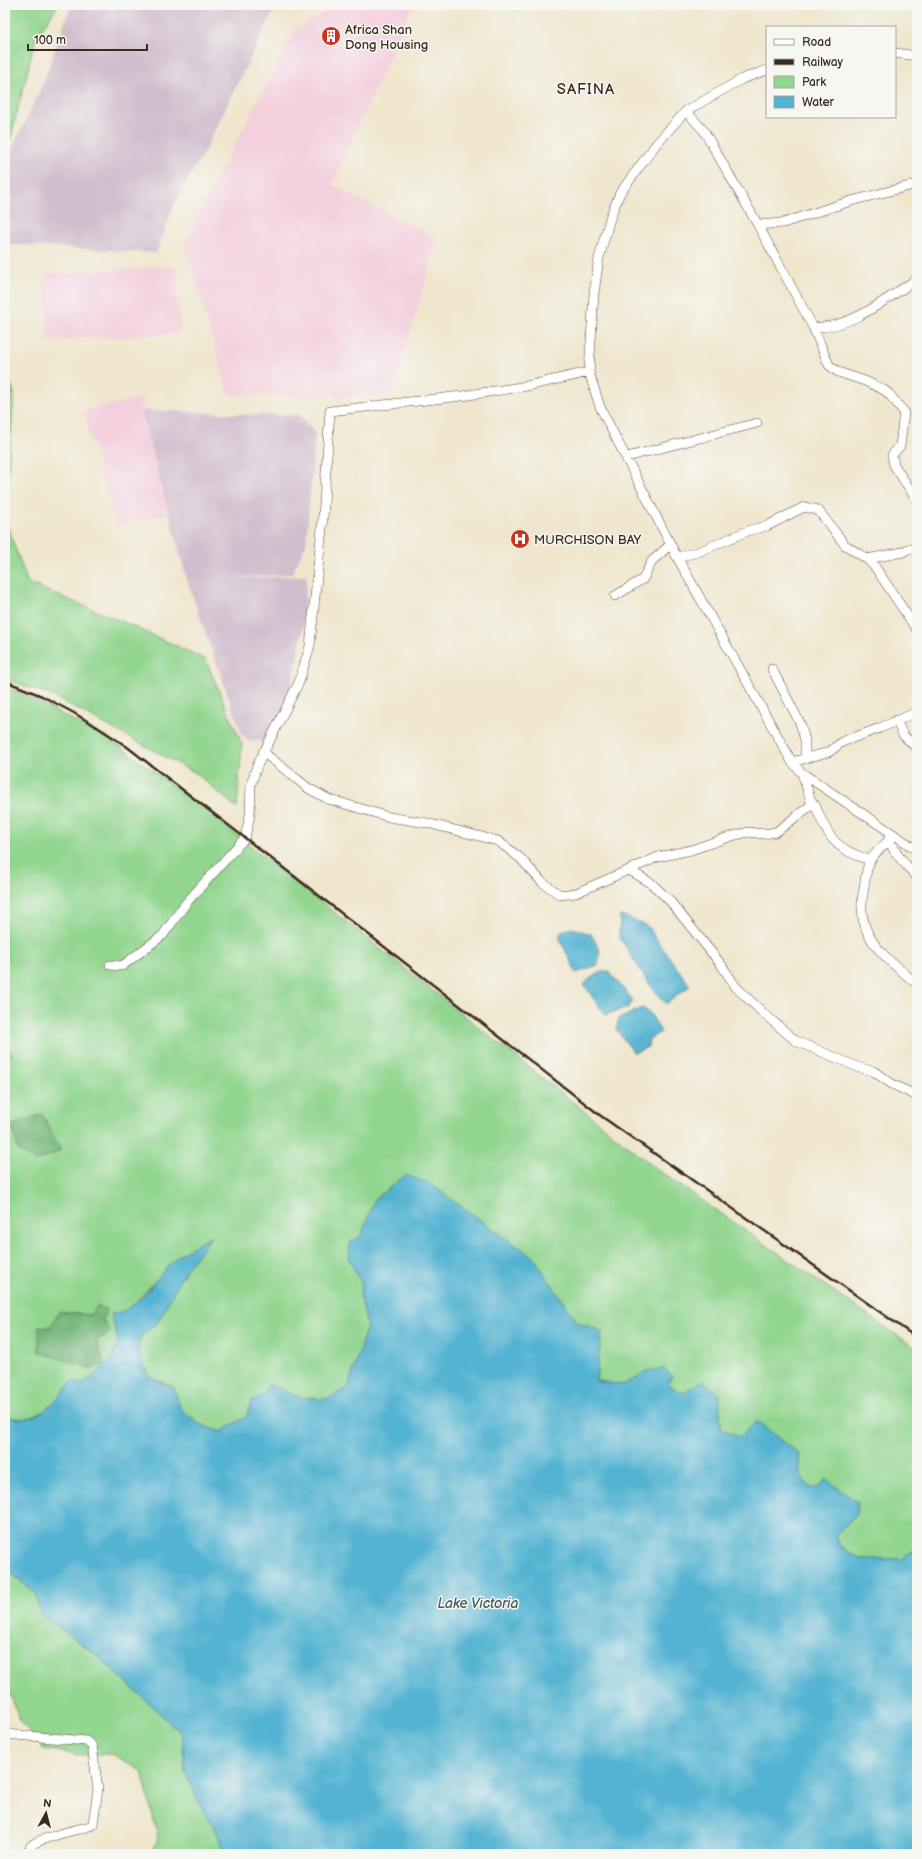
<svg xmlns="http://www.w3.org/2000/svg" width="922" height="1859" viewBox="0 0 922 1859" font-family="'Balsamiq Sans',sans-serif">
<style>
.built{fill:#f4cfdd}
.industrial{fill:#d0bdcd}
.green{fill:#91d58f;stroke:#668056}
.forest{fill:#74b67a;stroke:#58704c}
.water{fill:#53b3d2;stroke:#476e78}
.lines{fill:none;stroke-linecap:round;stroke-linejoin:round}
.street-casing{stroke:#564638;stroke-width:10}
.street{stroke:#fff;stroke-width:9}
.rail{stroke:#3b2a1e;stroke-width:2.5}
.labels{text-anchor:middle;stroke-width:3;stroke-linejoin:round;paint-order:stroke}
.poi-label{font-size:13px;fill:#3b2a1e;stroke:#f6f6f2;text-anchor:start}
.water-label{font-size:14px;font-style:italic;fill:#435a5d;stroke:#f6f6f2}
.quarter-label{font-size:15px;letter-spacing:1px;fill:#3b2a1e;stroke:#f6f6f2}
</style>
<rect width="100%" height="100%" fill="#f6f6f2"/>
<filter id="ink" filterUnits="userSpaceOnUse"><feTurbulence type="fractalNoise" baseFrequency=".025" numOctaves="2"/><feDisplacementMap in="SourceGraphic" scale="8" xChannelSelector="R" yChannelSelector="G"/><feConvolveMatrix kernelMatrix="1 2 1 2 8 2 1 2 1" color-interpolation-filters="sRGB"/></filter>
<filter id="wash" filterUnits="userSpaceOnUse"><feTurbulence type="fractalNoise" baseFrequency=".012" numOctaves="4" result="noise"/><feDisplacementMap in="SourceGraphic" scale="16" xChannelSelector="R" yChannelSelector="G"/><feGaussianBlur stdDeviation="0.9" result="paint"/><feColorMatrix in="noise" values="0 0 0 0 0 0 0 0 0 0 0 0 0 0 0 0 0 1.4 0 .05"/><feComposite in="paint" operator="in"/></filter>
<g filter="url(#wash)">
<rect width="100%" height="100%" fill="#efe6cd"/>
<path class="built" d="M338 5H413L332 185 438 239 391 396 229 395 184 242 294 31Z
M176 266 180 333 48 341 44 274Z
M145 397 141 410 174 512 116 526 83 411Z"/>
<path class="industrial" d="M71 5H259L274 10 207 146 175 203 156 253 5 244V191L13 147 42 86Z
M141 410 259 415H299L315 433 306 544 292 574 213 579 307 576 302 636 290 691 266 741H248L242 735 187 580Z"/>
<path class="green" d="M5 5H58L36 38 5 159Z
M5 366 14 393 5 509Z
M5 520 28 583 121 621 205 659 242 744 237 808 197 774 51 695 5 679Z
M5 688 16 691 110 739 203 808 662 1173 917 1349V1552H913L902 1559H861L841 1548 835 1535 856 1515 820 1487 810 1489 800 1474 799 1454 740 1437 721 1429 719 1393 682 1394 647 1371 623 1385 596 1381 601 1331 577 1322 560 1298 375 1199 361 1236 349 1259 362 1284 360 1294 367 1326 348 1388 327 1399 297 1397 269 1384 264 1395 251 1401 247 1416 221 1432 199 1424 180 1408 174 1388 148 1376 137 1347 142 1335 157 1323 185 1271 210 1237 177 1257 137 1301 122 1313 118 1341 112 1359 86 1383 72 1381C56 1401 35 1429 5 1415V1360L7 1351 5 1350Z
M5 1568 36 1594 40 1614 97 1655 182 1734 185 1771 198 1801 218 1834 224 1854H152L158 1838 142 1771 112 1754 81 1755 43 1749 20 1720 12 1699 5 1676Z"/>
<path class="forest" d="M5 1042 12 1055 5 1060Z
M42 1114 61 1150 37 1161 19 1151 12 1125Z
M97 1306 106 1309 103 1320 110 1332 96 1341 105 1364 91 1368 39 1352V1326L50 1327 59 1312 90 1315Z"/>
<path class="water" d="M620 916 626 917 647 926 690 986 666 1004 649 984 619 936Z
M572 928 591 934 600 950 598 965 576 973 559 937 562 931Z
M603 971H608L633 1000 629 1007 605 1015 584 985 589 979Z
M642 1008 650 1013 661 1032 649 1039 648 1047 634 1053 616 1029 619 1019Z
M406 1175 430 1184 534 1258 577 1322 602 1331 596 1381 623 1385 647 1371 664 1368 672 1376 668 1384 682 1393 703 1381 719 1393 721 1429 740 1437 757 1421 799 1454 800 1474 810 1488 820 1487 826 1479 858 1503 856 1515 835 1535 841 1548 861 1559H902L913 1552H917V1854H224L218 1834 198 1801 185 1771 182 1734 97 1655 40 1614 36 1594 5 1568V1415C35 1429 56 1401 72 1381L86 1382 112 1359 118 1341 111 1314C141 1311 156 1275 177 1257 187 1249 201 1243 212 1236L185 1271 157 1323 142 1335 137 1347 148 1376 174 1388 180 1408 199 1424 221 1432 247 1416 251 1401 264 1395 269 1384 297 1397 326 1399 348 1388 367 1326 360 1294 362 1284 349 1259 350 1243 361 1236 375 1199Z"/>
</g>
<g filter="url(#ink)">
<g class="lines">
<defs>
<path id="street" d="M895 53 917 56
M767 70 742 79 686 111 657 143 620 193 611 215 599 258 594 293 589 372 600 407 677 557 792 762 802 773 917 850
M686 111 704 131 758 225 813 327 829 365 838 372 865 381 884 390 889 394 904 412 900 446 892 455 894 465 917 500
M758 225 783 223 851 201 917 184
M813 327C850 330 887 298 917 279
M627 457 757 423
M677 557 698 552 750 530 767 526 804 507 818 510 845 545 867 559 875 567 917 630
M867 559 903 552 908 549H917
M615 596 643 579 652 561 670 545
M772 669 800 723 805 740V759
M896 720 903 735 917 748
M263 752 308 788 328 799 389 817 427 823 498 841 520 858 542 882 560 895 576 893 658 857 691 850 729 837 748 832 764 834 776 832 810 806 815 805 811 801 802 773
M792 762 829 752 842 742 880 728 917 712
M815 805C828 838 836 850 870 860
M889 836C888 848 909 868 917 877
M888 841C883 847 873 854 870 861 866 869 865 880 864 888 853 936 884 956 917 984
M629 870 651 883 669 900 720 963 736 987 763 1013 796 1041 860 1068 873 1071 892 1084 917 1096
M110 965 122 966 163 935 186 903 245 838 250 815 251 784 257 766 299 682 310 646 323 518 330 411 462 396 527 386 589 372
M5 1734 86 1741 92 1746 98 1789 93 1824 90 1826C76 1830 42 1837 32 1845 29 1848 29 1851 29 1854"/>
</defs>
<use href="#street" class="street-casing"/>
<use href="#street" class="street"/>
<path class="rail" d="M5 681 42 696 74 713 97 727 126 746 245 838 601 1116 917 1338"/>
</g>
</g>
<defs>
<symbol id="building-disc" viewBox="-11 -11 22 22"><circle r="9.5" fill="#c8321e" stroke="#f6f6f2"/><path d="M-4-6H4V6H1V3H-1V6H-4ZM-2.5-4.3h1.7v1.8h-1.7ZM.8-4.3h1.7v1.8H.8ZM-2.5-1h1.7V.8h-1.7ZM.8-1h1.7V.8H.8Z" fill="#fff"/></symbol>
<symbol id="hospital-disc" viewBox="-11 -11 22 22"><circle r="9.5" fill="#c8321e" stroke="#f6f6f2"/><path d="M-5-5h3v3.5h4V-5h3V5h-3V1.5h-4V5h-3Z" fill="#fff"/></symbol>
</defs>
<g fill-rule="evenodd">
<use href="#building-disc" x="320" y="25" width="22" height="22"/>
<use href="#hospital-disc" x="509" y="528" width="22" height="22"/>
</g>
<g class="labels">
<g class="poi-label">
<text x="345" y="34">Africa Shan<tspan x="345" dy="15">Dong Housing</tspan></text>
<text x="534" y="544">MURCHISON BAY</text>
</g>
<g class="water-label">
<text x="478" y="1608">Lake Victoria</text>
</g>
<g class="quarter-label">
<text x="586" y="94">SAFINA</text>
</g>
</g>
<rect width="922" height="1859" fill="none" stroke="#f6f6f2" stroke-width="20"/>
<rect x="766" y="26" width="130" height="92" fill="#f6f6f2" stroke="#aba49d"/>
<rect x="774" y="39" width="20" height="6" fill="#ffffff" stroke="#aba49d"/>
<text x="802" y="46" font-size="12" fill="#3b2a1e">Road</text>
<rect x="774" y="59" width="20" height="6" fill="#3b2a1e" stroke="#aba49d"/>
<text x="802" y="66" font-size="12" fill="#3b2a1e">Railway</text>
<rect x="774" y="76" width="20" height="12" fill="#91d58f" stroke="#aba49d"/>
<text x="802" y="86" font-size="12" fill="#3b2a1e">Park</text>
<rect x="774" y="96" width="20" height="12" fill="#53b3d2" stroke="#aba49d"/>
<text x="802" y="106" font-size="12" fill="#3b2a1e">Water</text>
<g transform="translate(46 1813) rotate(7)" stroke="#f6f6f2" stroke-width="3" paint-order="stroke">
<path d="M0-3L7 15L0 10L-7 15Z" fill="#3b2a1e"/>
<text y="-6" font-size="11" font-weight="bold" text-anchor="middle" fill="#3b2a1e">N</text>
</g>
<path d="M28 44v6h119v-6" fill="none" stroke="#3b2a1e" stroke-width="2"/>
<text x="34" y="44" font-size="12" fill="#3b2a1e" stroke="#f6f6f2" stroke-width="3" paint-order="stroke">100 m</text>
</svg>
